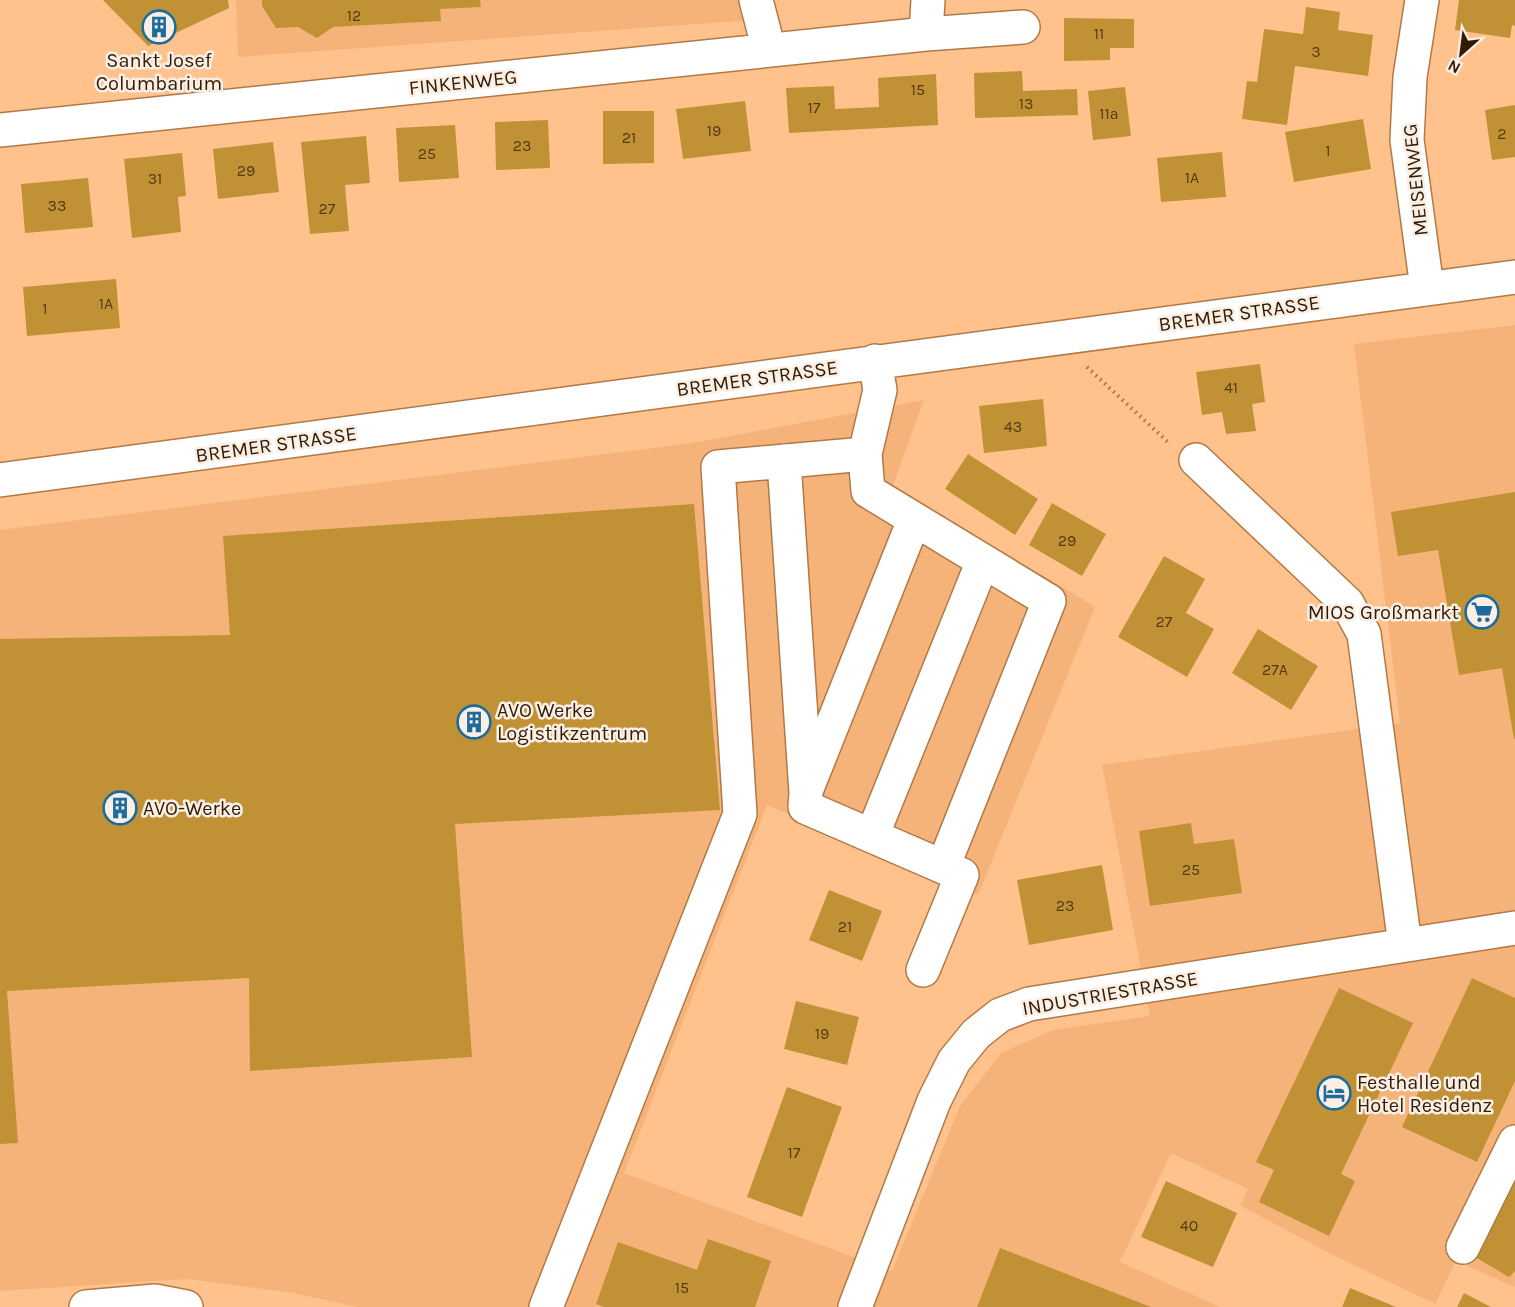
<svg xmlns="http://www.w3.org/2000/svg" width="1515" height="1307" viewBox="0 0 1515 1307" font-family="Karla,sans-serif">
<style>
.built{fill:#f6b379}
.building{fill:#c09235}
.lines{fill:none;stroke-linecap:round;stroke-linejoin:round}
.minor-casing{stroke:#b27946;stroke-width:36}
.path{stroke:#9b714b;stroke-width:4;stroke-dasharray:1.5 4.5;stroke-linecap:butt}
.minor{stroke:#fff;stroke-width:33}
.labels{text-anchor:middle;stroke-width:5;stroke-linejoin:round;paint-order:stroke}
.number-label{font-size:16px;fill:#553911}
.poi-label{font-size:20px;fill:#311b05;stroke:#fbeee4;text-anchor:start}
.street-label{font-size:20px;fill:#311b05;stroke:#fbeee4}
</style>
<rect width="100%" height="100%" fill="#ffc28d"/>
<path class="built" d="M236 0H745L753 20 238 57Z
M1515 325V1287L1456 1261 1435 1304 1329 1253 1240 1205 1248 1189 1171 1153 1120 1262 1220 1307H357L294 1293 187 1279 0 1291V530L693 443 924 400 893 485 1095 607 978 895 767 805 624 1173 892 1271 960 1106 1001 1053 1053 1030 1150 1016 1102 765 1400 723 1354 344Z"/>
<path class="building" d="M103 0H228L229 8 148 46Z
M262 0H480L481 7 440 9 441 21 333 27 317 38 298 27 276 28 262 6Z
M1459 0H1515V26L1512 25 1510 38 1455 30Z
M1306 7 1340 12 1338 30 1373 35 1368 76 1295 66 1287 125 1242 119 1247 81 1257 82 1264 29 1303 34Z
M1064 18 1134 19V48H1110V60L1064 61Z
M1022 71 1023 91 1077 89 1078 115 975 118 974 73Z
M936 74 938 125 789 133 786 88 834 86 835 109 879 107 878 78Z
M1125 87 1131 136 1093 140 1088 91Z
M745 101 751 151 683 159 676 109Z
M1515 105V157L1492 160 1485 110Z
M603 111H654V163L603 164Z
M1363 119 1371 169 1294 182 1285 132Z
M548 120 550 168 496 170 495 122Z
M455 125 459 178 399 182 396 128Z
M366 136 370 183 345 185 349 231 310 234 301 142Z
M273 142 279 192 218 199 213 149Z
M1222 152 1226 197 1161 202 1157 158Z
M182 153 186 196 178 197 181 232 132 238 124 159Z
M88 178 93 227 25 233 21 184Z
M116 279 120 328 27 336 23 287Z
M1260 364 1265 402 1252 404 1256 431 1226 434 1222 412 1202 415 1196 372Z
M1043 399 1047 446 984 453 979 406Z
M968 454 1038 499 1015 535 945 489Z
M1515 492V739H1514L1502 668 1459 675 1438 550 1398 556 1391 512Z
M1052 503 1106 534 1082 576 1029 545Z
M694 504 720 810 455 824 472 1057 250 1071 249 978 7 991 18 1143 0 1144V639L230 635 223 536Z
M1164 556 1205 579 1186 613 1214 629 1187 677 1118 637Z
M1258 629 1318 666 1291 710 1232 673Z
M1191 823 1194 844 1234 839 1242 893 1150 906 1139 831Z
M1102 865 1113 930 1029 945 1017 880Z
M829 890 882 911 862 961 809 940Z
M1472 978 1515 998V1081L1477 1162 1402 1127Z
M1339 988 1413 1023 1341 1174 1355 1181 1329 1236 1259 1202 1274 1170 1256 1162Z
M796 1001 859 1017 847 1065 784 1049Z
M787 1087 842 1107 802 1217 747 1197Z
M1515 1174V1271L1509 1277 1475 1257Z
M1166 1181 1237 1213 1213 1267 1141 1237Z
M708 1239 771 1261 755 1307H604L596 1304 618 1242 697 1270Z
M1000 1248 1151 1307H977Z
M1350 1288 1396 1307H1342Z
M1464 1293 1491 1307H1457Z"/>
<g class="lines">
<defs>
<path id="minor" d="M756 0 769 50
M1422 0 1410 77 1407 140 1427 288
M926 34 928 0
M0 130 926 34 1023 27
M865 454 868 491 1049 601 943 867
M1196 460 1347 603 1364 634 1405 945
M784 461 806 793 805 807 962 875 923 970
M0 480C505 413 1010 343 1515 277
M808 786 914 520
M872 836 983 561
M1463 1247 1515 1142
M86 1307 155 1301 186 1307
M546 1307 740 814 718 467 865 454 880 390 875 361
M855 1307 934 1101 954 1061 976 1034 1000 1015 1029 1004 1515 928"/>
</defs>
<use href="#minor" class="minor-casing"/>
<path class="path" d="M1087 367 1170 444"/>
<use href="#minor" class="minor"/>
</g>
<defs>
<symbol id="building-ring" viewBox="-11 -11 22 22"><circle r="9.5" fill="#fbeee4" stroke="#1b6b9d" stroke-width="1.5"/><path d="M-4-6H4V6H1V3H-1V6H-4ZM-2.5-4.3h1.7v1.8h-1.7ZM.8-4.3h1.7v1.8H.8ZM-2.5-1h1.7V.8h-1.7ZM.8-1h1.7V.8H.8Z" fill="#1b6b9d"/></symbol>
<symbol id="supermarket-ring" viewBox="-11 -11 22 22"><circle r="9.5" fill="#fbeee4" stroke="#1b6b9d" stroke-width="1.5"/><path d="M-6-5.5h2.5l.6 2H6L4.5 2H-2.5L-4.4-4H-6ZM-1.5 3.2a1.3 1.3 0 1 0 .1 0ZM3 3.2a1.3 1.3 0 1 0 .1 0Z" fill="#1b6b9d"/></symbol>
<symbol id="hotel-ring" viewBox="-11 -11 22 22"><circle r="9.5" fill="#fbeee4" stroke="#1b6b9d" stroke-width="1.5"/><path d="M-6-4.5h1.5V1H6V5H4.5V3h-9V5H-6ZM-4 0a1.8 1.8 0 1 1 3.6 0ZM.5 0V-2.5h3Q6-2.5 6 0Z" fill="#1b6b9d"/></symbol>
</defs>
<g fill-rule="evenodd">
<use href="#building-ring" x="140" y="8" width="38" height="38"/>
<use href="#supermarket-ring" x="1463" y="593" width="38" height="38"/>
<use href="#building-ring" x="455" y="703" width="38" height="38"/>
<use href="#building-ring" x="101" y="789" width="38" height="38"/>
<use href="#hotel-ring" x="1315" y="1074" width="38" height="38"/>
</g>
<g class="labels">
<g class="number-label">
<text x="354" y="21">12</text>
<text x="1099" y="39">11</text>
<text x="1316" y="57">3</text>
<text x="918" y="95">15</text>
<text x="1026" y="109">13</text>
<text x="814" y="113">17</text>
<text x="1109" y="119">11a</text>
<text x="714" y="136">19</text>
<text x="1502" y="139">2</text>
<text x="629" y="143">21</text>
<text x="522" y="151">23</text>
<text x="1328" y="156">1</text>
<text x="427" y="159">25</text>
<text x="246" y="176">29</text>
<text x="1192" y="183">1A</text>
<text x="155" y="184">31</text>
<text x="57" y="211">33</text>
<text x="327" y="214">27</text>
<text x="106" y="309">1A</text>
<text x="45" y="314">1</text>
<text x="1231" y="393">41</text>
<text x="1013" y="432">43</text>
<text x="1067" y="546">29</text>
<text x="1164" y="627">27</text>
<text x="1275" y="675">27A</text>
<text x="1191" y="875">25</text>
<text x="1065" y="911">23</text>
<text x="845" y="932">21</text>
<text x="822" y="1039">19</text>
<text x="794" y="1158">17</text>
<text x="1189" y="1231">40</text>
<text x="682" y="1293">15</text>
</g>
<g class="poi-label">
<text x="159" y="67" text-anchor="middle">Sankt Josef<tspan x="159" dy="23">Columbarium</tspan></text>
<text x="1459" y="619" text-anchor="end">MIOS Großmarkt</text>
<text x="497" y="717">AVO Werke<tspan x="497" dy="23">Logistikzentrum</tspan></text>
<text x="143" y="815">AVO-Werke</text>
<text x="1357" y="1089">Festhalle und<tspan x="1357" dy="23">Hotel Residenz</tspan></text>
</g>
<g class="street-label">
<text transform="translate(463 82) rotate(-6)" y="7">FINKENWEG</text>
<text transform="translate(1415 180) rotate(-96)" y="7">MEISENWEG</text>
<text transform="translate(1239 313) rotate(-8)" y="7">BREMER STRASSE</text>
<text transform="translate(757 378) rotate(-8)" y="7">BREMER STRASSE</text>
<text transform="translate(276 444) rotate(-8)" y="7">BREMER STRASSE</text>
<text transform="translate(1110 993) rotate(-10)" y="7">INDUSTRIESTRASSE</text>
</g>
</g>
<g transform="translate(1461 54) rotate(208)" stroke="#fbeee4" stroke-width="4.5" paint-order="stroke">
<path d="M0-4.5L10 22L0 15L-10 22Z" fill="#311b05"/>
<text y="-9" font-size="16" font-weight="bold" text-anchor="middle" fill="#311b05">N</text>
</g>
</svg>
